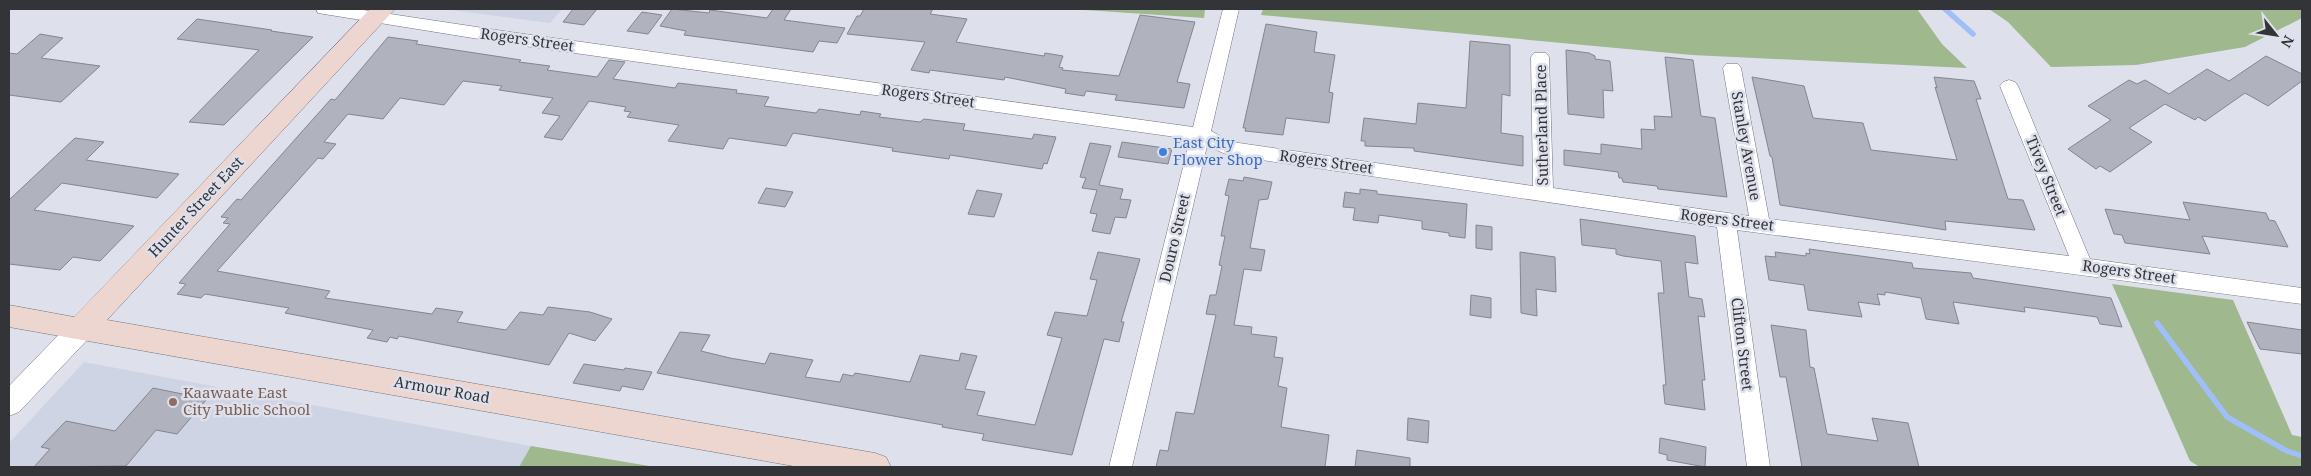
<svg xmlns="http://www.w3.org/2000/svg" width="2311" height="476" viewBox="0 0 2311 476" font-family="'Noto Serif',serif">
<style>
.built{fill:#cfd4e5}
.green{fill:#9fb88d}
.lines{fill:none;stroke-linecap:round;stroke-linejoin:round}
.stream{stroke:#a0bef8;stroke-width:5.5}
.building{fill:#b0b3be;stroke:#838690}
.minor-casing{stroke:#71747e;stroke-width:1}
.tertiary-casing{stroke:#71747e;stroke-width:1}
.secondary-casing{stroke:#71747e;stroke-width:1}
.minor{fill:#fff;fill-rule:evenodd}
.tertiary{fill:#fff;fill-rule:evenodd}
.secondary{fill:#edd5d0;fill-rule:evenodd}
.shop-dot{fill:#3f7fe0;stroke:#dee0ec;stroke-width:2}
.education-dot{fill:#8d6e63;stroke:#dee0ec;stroke-width:2}
.labels{text-anchor:middle;stroke-width:5;stroke-linejoin:round;paint-order:stroke}
.street-label{font-size:15px;fill:#333438;stroke:#dee0ec}
.shop-label{font-size:15px;fill:#366cbe;stroke:#dee0ec;text-anchor:start}
.education-label{font-size:15px;fill:#785e54;stroke:#dee0ec;text-anchor:start}
</style>
<rect width="100%" height="100%" fill="#dee0ec"/>
<path class="built" d="M443 9H562L550 23Z
M84 362 531 446 519 467H9V443Z"/>
<path class="green" d="M1070 9H1205L1204 18Z
M1263 9H1917L1942 44 1967 68 1692 55 1261 15Z
M1989 9H2302V18L2245 47 2136 65 2051 67 2008 22Z
M2112 284 2233 300 2292 435 2302 437V467H2200L2190 461Z
M531 446 655 467H519Z"/>
<g class="lines">
<path class="stream" d="M1945 9 1973 34
M2157 323 2227 417 2287 451 2302 456"/>
</g>
<path class="building" d="M573 9H597L584 25 563 22Z
M672 9 709 13 710 10 767 18 773 9H791L784 20 845 28 837 43 819 41 813 52 684 35 686 31 660 26Z
M864 9H933L930 14 967 19 956 42 1044 56 1045 53 1063 56 1059 67 1063 68 1062 70 1119 76 1140 15 1195 22 1177 82 1190 84 1184 108 1115 100 1117 95 1086 91 1084 96 1065 93 1066 89 1005 77 1004 80 930 70 929 73 911 70 925 42 847 34 857 16H860Z
M642 12 662 15 648 34 627 31Z
M197 19 272 30 271 31 313 37 224 125 189 122 259 50 177 39Z
M1266 24 1317 32 1314 52 1335 55 1329 92 1333 93 1329 123 1286 118 1283 135 1245 131 1246 128H1243Z
M40 34 63 38 41 58 100 66 61 102 9 95V53L17 54Z
M388 37 418 41 416 44 521 60 519 62 550 66 547 70 597 77 609 60 625 62 613 79 675 88 678 83 737 90 736 93 769 97 764 106 816 113 819 109 860 115 861 111 881 114 879 117 920 122 924 119 965 124 963 130 1032 139 1034 134 1056 137 1047 164 1044 163 1042 169 950 155 949 159 892 151 893 148 793 133 786 146 729 138 723 149 668 141 679 125 627 117 631 112 624 111 626 107 589 101 562 140 544 137 560 116 542 113 553 98 499 90 502 86 463 81 444 105 400 98 383 119 348 114 324 142 336 144 323 159 318 158 217 271 330 291 325 298 432 314 436 308 463 312 457 322 506 330 520 312 543 315 548 307 590 312 612 319 595 341 569 333 549 365 399 336 397 339 390 337 387 342 367 338 373 330 285 313 289 308 205 294 201 298 177 294 186 284 179 283 230 224 223 223 228 218 221 217 237 199 241 200 331 99 335 100Z
M1470 41 1510 45V96L1502 94 1501 133 1523 136V166L1414 151V148L1365 146V141H1361L1364 118 1416 124 1418 103 1466 108Z
M1566 50 1589 53 1595 56V59L1610 61 1613 91 1603 90 1604 118 1568 114Z
M2266 56 2302 74V81L2268 106 2245 93 2205 121 2198 117 2195 120 2165 104 2129 128 2152 142 2110 172 2100 166 2096 169 2068 149 2111 120 2088 106 2129 80 2137 84 2145 80 2169 94 2207 69 2229 81Z
M1665 57 1693 60 1701 116 1715 118 1727 197 1658 189 1657 186 1623 182 1622 178H1619L1618 172 1564 165V150L1601 154V144L1642 149 1641 129 1655 130 1654 116 1672 117Z
M1752 77 1804 86 1813 118 1863 123 1871 150 1957 160 1935 87 1937 88 1934 77 1974 81 1981 99H1976L2008 199 2023 200 2035 230 1945 221 1946 230 1780 205 1772 157 1770 156Z
M75 138 104 142 86 160 179 174 157 198 62 183 34 210 134 226 100 261 73 257 60 270 9 264V200Z
M1122 142 1172 149 1168 164 1118 157Z
M1090 143 1111 146 1099 185 1123 189 1120 199 1131 200 1126 218 1115 217 1110 234 1092 231 1097 214 1090 213 1097 190 1082 188 1086 178 1080 177Z
M1244 177 1272 182 1268 199 1259 200 1250 248 1265 250 1261 271 1244 269 1234 325 1252 327 1251 334 1277 337 1274 357 1283 358 1278 386 1287 388 1281 427 1329 435 1325 467H1156L1160 450 1168 451 1176 412 1194 414 1216 315 1206 314 1210 295H1216L1222 266 1219 265 1225 236H1221L1229 196 1225 195 1229 179 1243 181Z
M766 188 793 192 785 207 758 203Z
M1360 189 1377 191V194L1467 204 1465 238 1449 236V233L1422 229V221L1379 215 1378 223 1353 220 1355 208 1343 207 1345 192 1360 194Z
M977 190 1002 194 994 217 968 214Z
M2183 202 2266 213 2269 220 2275 221 2288 247 2202 236 2210 254 2125 243 2122 235 2114 234 2105 209 2190 220Z
M1580 219 1695 236 1698 264 1685 262 1689 297 1702 299 1705 317 1698 316 1705 380H1702L1705 410 1665 404 1663 385H1666L1658 293H1664L1661 261 1623 256 1616 254V249L1582 245Z
M1476 225 1492 227V250L1476 248Z
M1809 249 1912 263 1913 268 1971 273 1973 278 2111 298 2122 327 2100 324 2097 317 2024 307 2025 312 1953 302 1959 324 1926 319 1921 298 1885 292V295L1877 294 1880 305 1858 302 1862 317 1808 310 1804 285 1769 280 1765 256 1776 257 1775 252 1806 256V253L1810 254Z
M1098 252 1140 259 1121 322H1124L1119 342 1104 339 1072 455 982 440 984 434 942 427 943 425 657 373 680 332 710 335 701 351 730 358 765 364 770 353 813 360 805 377 840 382 843 374 853 376 855 373 910 382 920 355 959 361 961 353 977 356 965 389 985 392 977 415 1035 425 1062 338 1047 335 1055 312 1087 316 1097 280 1090 279Z
M1520 252 1555 257 1556 292 1536 289 1537 316 1521 313Z
M1471 295 1491 298V318L1470 315Z
M2247 322 2302 330V354L2260 349Z
M1771 325 1806 330 1810 367 1814 368 1827 434 1878 441 1872 418 1908 423 1919 467H1802L1786 377H1780Z
M584 364 624 370 625 368 652 372 643 390 622 386 620 391 573 383Z
M153 388 207 399 177 434 156 430 126 466 34 467 50 449 41 447 66 421 115 431Z
M1408 418 1429 421 1428 443 1407 440Z
M1660 438 1706 447 1705 467 1667 460V455L1659 453Z
M1357 450 1410 458V467H1355Z"/>
<g class="lines">
<defs>
<path id="minor" d="M316 9H357L510 32 1193 127 1223 9H1239L1211 131 1232 142 1533 186 1531 57 1534 53H1546L1549 57 1553 188 1749 216 1723 68 1726 64H1738L1741 68 1769 219 2069 256 2000 86 2003 82 2009 80 2015 82 2018 86 2090 259 2302 288V304L1737 230 1770 467H1747L1717 227 1228 155 1207 146 1132 467H1109L1190 139 510 44 324 14 318 13Z"/>
<path id="tertiary" d="M80 319 89 322 93 330 89 338 19 412 9 416V386L71 322Z"/>
<path id="secondary" d="M370 9H395L107 320 875 453 886 457 891 467H799L9 327V305L74 317Z"/>
</defs>
<use href="#minor" class="minor-casing"/>
<use href="#tertiary" class="tertiary-casing"/>
<use href="#secondary" class="secondary-casing"/>
<use href="#minor" class="minor"/>
<use href="#tertiary" class="tertiary"/>
<use href="#secondary" class="secondary"/>
</g>
<circle class="shop-dot" cx="1163" cy="152" r="5"/>
<circle class="education-dot" cx="173" cy="402" r="5"/>
<g class="labels">
<g class="street-label">
<text transform="translate(527 40) rotate(8)" y="5">Rogers Street</text>
<text transform="translate(928 96) rotate(8)" y="5">Rogers Street</text>
<text transform="translate(1542 125) rotate(-91)" y="5">Sutherland Place</text>
<text transform="translate(1746 146) rotate(80)" y="5">Stanley Avenue</text>
<text transform="translate(1326 162) rotate(8)" y="5">Rogers Street</text>
<text transform="translate(2046 176) rotate(68)" y="5">Tivey Street</text>
<text transform="translate(196 207) rotate(-47)" y="5">Hunter Street East</text>
<text transform="translate(1727 220) rotate(7)" y="5">Rogers Street</text>
<text transform="translate(1175 238) rotate(-77)" y="5">Douro Street</text>
<text transform="translate(2129 272) rotate(8)" y="5">Rogers Street</text>
<text transform="translate(1742 344) rotate(83)" y="5">Clifton Street</text>
<text transform="translate(442 390) rotate(10)" y="5">Armour Road</text>
</g>
<g class="shop-label">
<text x="1173" y="148">East City<tspan x="1173" dy="17">Flower Shop</tspan></text>
</g>
<g class="education-label">
<text x="183" y="398">Kaawaate East<tspan x="183" dy="17">City Public School</tspan></text>
</g>
</g>
<rect width="2311" height="476" fill="none" stroke="#333438" stroke-width="20"/>
<g transform="translate(2276 35) rotate(120)" stroke="#dee0ec" stroke-width="4" paint-order="stroke">
<path d="M0-4L9 19L0 12L-9 19Z" fill="#333438"/>
<text y="-8" font-size="14" font-weight="bold" text-anchor="middle" fill="#333438">N</text>
</g>
</svg>
